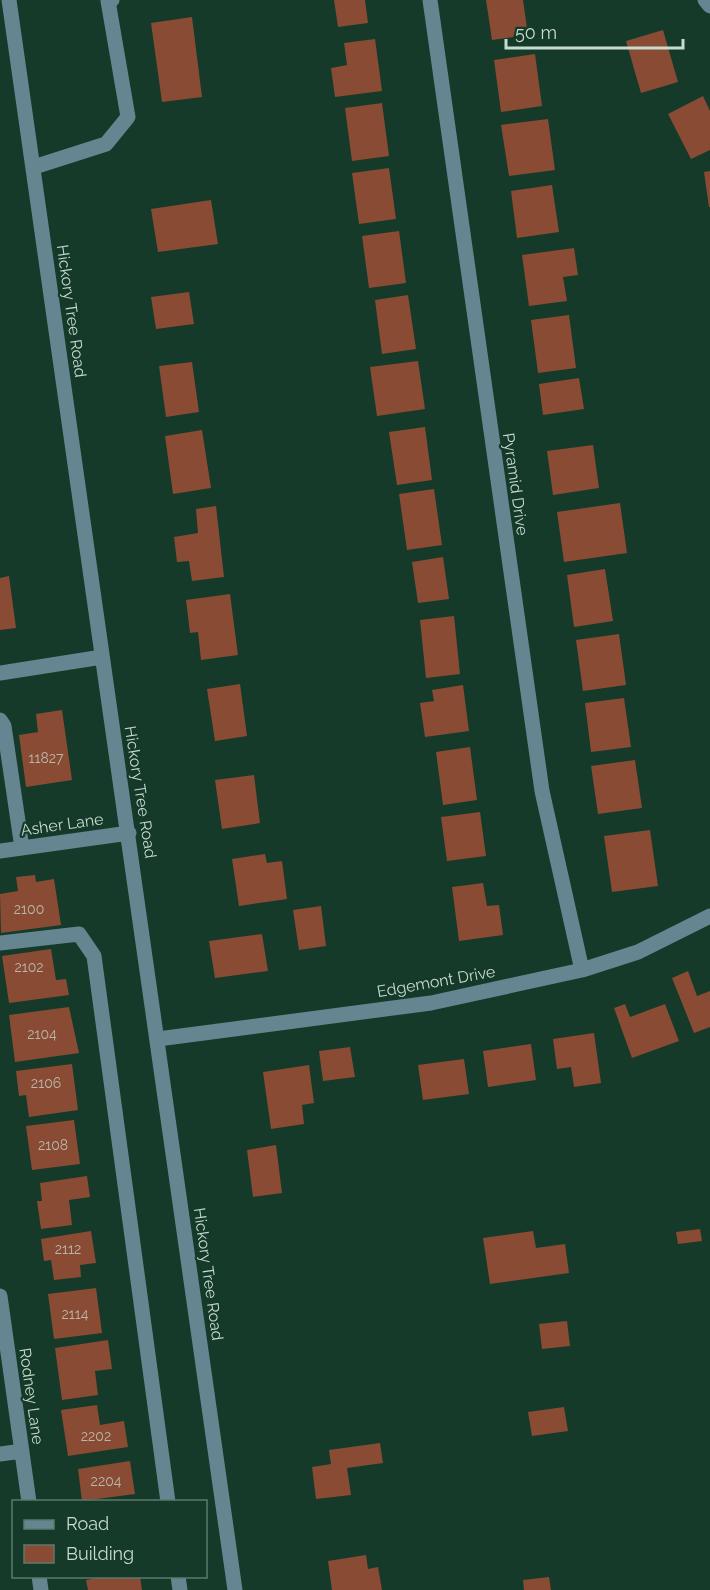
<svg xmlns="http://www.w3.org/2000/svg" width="710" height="1590" viewBox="0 0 710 1590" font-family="Raleway,sans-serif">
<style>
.building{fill:#894b33}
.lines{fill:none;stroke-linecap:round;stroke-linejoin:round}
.minor{stroke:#658691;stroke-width:15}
.labels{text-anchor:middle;stroke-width:4.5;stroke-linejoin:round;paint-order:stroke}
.number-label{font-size:14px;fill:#b8b7a9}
.street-label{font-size:16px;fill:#c7dbd0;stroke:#153a29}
</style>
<rect width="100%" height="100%" fill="#153a29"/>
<path class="building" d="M334 0H365L368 23 338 27Z
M486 0H523L528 35 492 40Z
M192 17 202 97 162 102 151 23Z
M663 30 678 82 641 93 626 41Z
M375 39 382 91 335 97 331 68 347 65 344 43Z
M535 54 542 106 501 112 494 60Z
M703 96 710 111V150L691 159 668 114Z
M382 103 389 156 352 161 345 108Z
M548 119 555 170 509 176 501 125Z
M389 168 396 219 359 224 352 173Z
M710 171V207H709L704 172Z
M552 185 559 232 517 238 511 191Z
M211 200 218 244 158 252 151 209Z
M399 231 406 283 369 288 362 236Z
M574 248 578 275 563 277 567 301 529 306 522 255Z
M189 292 194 324 156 329 151 297Z
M408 295 416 349 382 354 375 300Z
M569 315 576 368 538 373 531 320Z
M418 361 425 409 377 416 370 367Z
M192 362 199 412 166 417 159 366Z
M579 378 584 409 543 415 539 384Z
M425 427 432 480 397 485 389 432Z
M202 430 211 488 173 494 165 436Z
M593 445 599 488 553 495 547 451Z
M434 489 442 545 407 550 399 494Z
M620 503 627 553 564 562 557 512Z
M216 506 224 577 192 581 189 561 177 562 174 537 198 533 196 509Z
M443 557 449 599 418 603 412 562Z
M605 569 613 621 574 627 567 575Z
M9 576 16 628 0 630V578Z
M230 594 238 655 201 660 198 632 190 633 186 600Z
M454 616 460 674 426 678 420 620Z
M619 634 626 685 583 691 576 640Z
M240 684 247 736 215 741 207 689Z
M463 685 469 731 425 737 420 703 434 701 432 690Z
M624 698 631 747 591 752 585 703Z
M62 710 72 780 26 787 19 735 38 732 36 714Z
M470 747 477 800 443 805 436 752Z
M635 760 642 808 598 814 591 766Z
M254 775 260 823 222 829 215 780Z
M480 812 486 856 447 861 441 817Z
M650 830 658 886 612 892 604 836Z
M265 854 267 863 282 861 287 899 239 906 232 859Z
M35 875 36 882 54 879 61 925 1 933 0 894 18 891 16 877Z
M483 883 487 906 499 905 503 935 459 941 452 887Z
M321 906 326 946 299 950 293 910Z
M262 934 268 971 215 978 209 941Z
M51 949 56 980 66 979 69 995 9 1003 2 956Z
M688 971 697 996 710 991V1027L694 1033 672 978Z
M625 1004 630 1017 665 1004 679 1041 632 1058 614 1008Z
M69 1007 79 1053 15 1062 9 1015Z
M594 1033 601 1083 574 1087 571 1067 557 1069 553 1039Z
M531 1044 536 1080 488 1087 483 1051Z
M350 1047 355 1077 323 1081 319 1051Z
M464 1059 469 1094 423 1100 418 1065Z
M72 1064 78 1110 29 1117 26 1095 19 1096 16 1071Z
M309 1065 314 1103 302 1105 304 1124 271 1129 263 1072Z
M74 1120 80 1164 32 1170 26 1126Z
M276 1145 282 1193 253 1197 247 1150Z
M87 1176 90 1197 69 1200 72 1225 41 1229 37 1201H42L40 1183Z
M700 1229 702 1241 678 1244 676 1232Z
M91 1231 96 1263 80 1265 81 1277 54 1280 51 1260 44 1261 41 1239Z
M533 1231 536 1248 565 1244 569 1273 490 1284 483 1238Z
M96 1288 102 1333 54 1339 48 1294Z
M567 1321 570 1346 542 1349 539 1324Z
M108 1340 112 1369 95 1371 98 1395 62 1400 55 1348Z
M97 1405 100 1425 124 1421 128 1447 68 1456 61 1410Z
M564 1407 568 1431 532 1436 528 1412Z
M380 1443 383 1463 347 1468 351 1495 316 1499 312 1467 331 1464 329 1450Z
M130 1461 135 1494 82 1501 78 1469Z
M366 1555 368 1569 378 1567 382 1590H332L328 1561Z
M108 1576H140L142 1590H88L86 1580Z
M549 1577 551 1590H524L523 1580Z"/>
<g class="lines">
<path class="minor" d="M9 0 235 1590
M430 0 542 791 582 970
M705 0 710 6
M34 167 106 144 128 117 108 1 112 0
M0 673 102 657
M0 720 4 726 22 848
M0 851 129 833
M0 943 79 934 94 956 168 1502
M158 1039 431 1003 582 970 638 952 710 916
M0 1296 29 1502
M0 1454 22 1451
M39 1576 41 1590
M178 1576 180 1590"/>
</g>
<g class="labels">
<g class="number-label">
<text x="46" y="763">11827</text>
<text x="29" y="914">2100</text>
<text x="29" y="972">2102</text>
<text x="42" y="1039">2104</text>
<text x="46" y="1088">2106</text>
<text x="53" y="1150">2108</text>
<text x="68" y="1254">2112</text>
<text x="75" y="1319">2114</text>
<text x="96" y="1441">2202</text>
<text x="106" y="1486">2204</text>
</g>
<g class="street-label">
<text transform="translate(72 311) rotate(82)" y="6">Hickory Tree Road</text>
<text transform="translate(516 484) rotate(82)" y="6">Pyramid Drive</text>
<text transform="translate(141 792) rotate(81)" y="6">Hickory Tree Road</text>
<text transform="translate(62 824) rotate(-8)" y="6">Asher Lane</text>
<text transform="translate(436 981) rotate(-10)" y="6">Edgemont Drive</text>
<text transform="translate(209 1274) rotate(82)" y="6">Hickory Tree Road</text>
<text transform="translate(32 1396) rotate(82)" y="6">Rodney Lane</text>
</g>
</g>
<rect x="12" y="1500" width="195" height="78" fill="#153a29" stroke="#5c7a6c" stroke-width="1.5"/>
<rect x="24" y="1520" width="30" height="9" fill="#658691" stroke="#5c7a6c" stroke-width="1.5"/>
<text x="66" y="1530" font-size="18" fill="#c7dbd0">Road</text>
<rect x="24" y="1545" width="30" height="18" fill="#894b33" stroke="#5c7a6c" stroke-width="1.5"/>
<text x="66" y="1560" font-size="18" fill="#c7dbd0">Building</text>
<path d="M506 39v9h177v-9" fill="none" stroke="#c7dbd0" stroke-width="3"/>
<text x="515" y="39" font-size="18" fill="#c7dbd0" stroke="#153a29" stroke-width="4.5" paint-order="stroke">50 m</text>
</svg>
